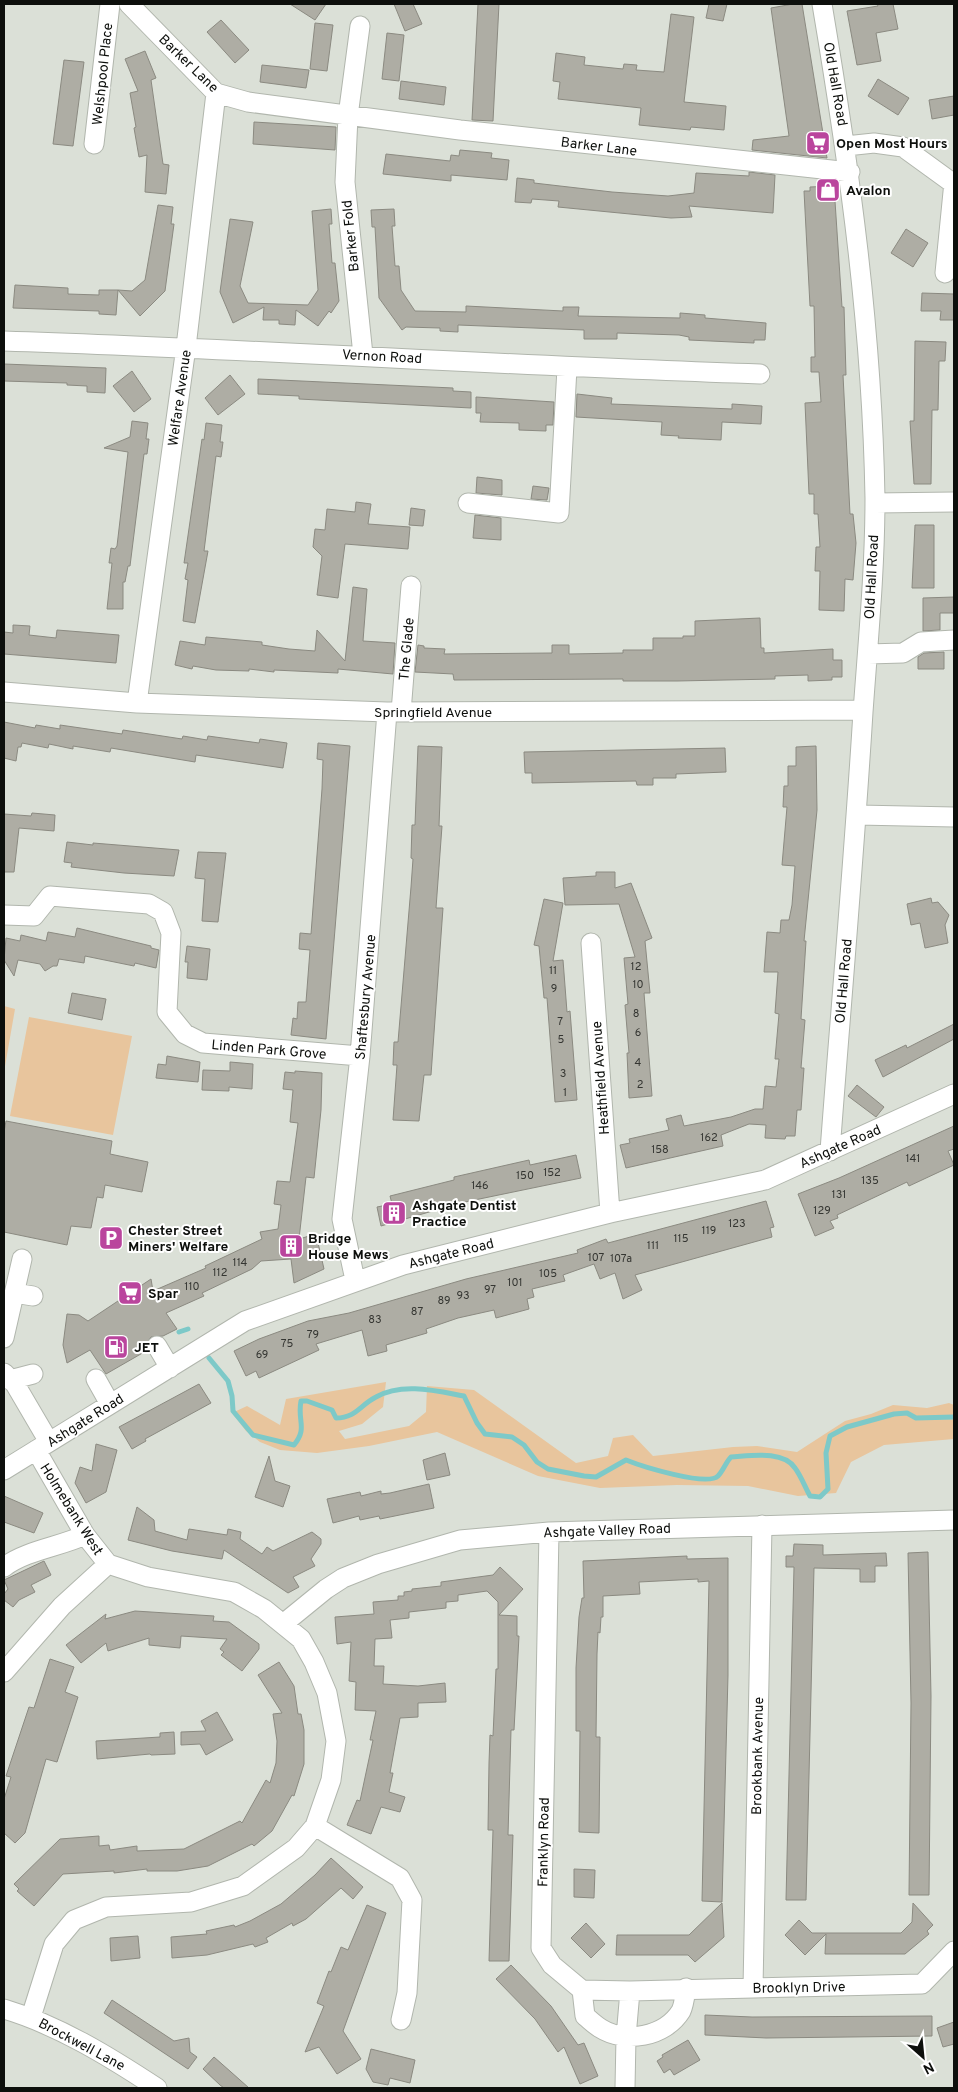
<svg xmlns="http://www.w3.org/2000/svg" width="958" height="2092" viewBox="0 0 958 2092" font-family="Overpass,sans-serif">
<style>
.green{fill:#e8c59d}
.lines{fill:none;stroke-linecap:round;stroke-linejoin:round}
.stream{stroke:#7dc9c8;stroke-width:5}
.building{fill:#aeada4;stroke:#8b8a81}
.minor-casing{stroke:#b1b6ad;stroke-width:21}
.minor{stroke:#fff;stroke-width:19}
.labels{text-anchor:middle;stroke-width:4;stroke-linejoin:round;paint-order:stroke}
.number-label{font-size:11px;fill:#353632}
.street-label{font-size:14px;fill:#0d0f0c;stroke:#fff}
.poi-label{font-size:14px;font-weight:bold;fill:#0d0f0c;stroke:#fff;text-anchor:start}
</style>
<rect width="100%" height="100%" fill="#dbe0d7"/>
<path class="green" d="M4 1006 15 1009 4 1072Z
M29 1017 132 1036 113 1135 10 1116Z
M386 1382 383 1407 362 1424 339 1431 345 1439 409 1426 426 1412 427 1386 474 1390 576 1463 608 1456 613 1438 633 1435 653 1456 733 1447 757 1446 797 1452 845 1421 871 1414 893 1405 927 1408 949 1403 954 1405V1439L884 1445 851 1462 836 1493 798 1496 748 1486 677 1485 600 1488 538 1476 437 1432 369 1446 317 1453 280 1450 260 1442 246 1431 232 1413 247 1406 280 1425 286 1399Z"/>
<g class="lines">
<path class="stream" d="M179 1332 188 1329
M209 1358 228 1381 232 1396 233 1411 253 1435 294 1445C308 1428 297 1421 301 1401H307L332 1410 336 1418C356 1418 360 1405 376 1397 402 1382 437 1391 464 1396L477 1423 485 1434 512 1437 524 1445 537 1462 548 1469 584 1476 596 1477 626 1460C641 1466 707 1487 718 1476 723 1471 726 1462 731 1457 750 1456 783 1450 795 1468 801 1476 805 1487 810 1496L820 1497 828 1489 826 1453 830 1436 847 1427 894 1414 907 1413 916 1418 954 1417"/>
</g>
<path class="building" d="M290 4H326L315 20Z
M394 4H413L422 24 405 31Z
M478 4H499L493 121 472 120Z
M709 4H727L723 21 706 18Z
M793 4H802L827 158 752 150 753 140 789 136 771 8Z
M877 4H893L898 29 876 33 881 61 857 65 847 11 878 6Z
M671 14 694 17 684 102 726 106 724 130 691 127 690 130 639 125 641 108 558 99 560 82 553 81 556 53 585 57 584 65 623 69 624 64 637 65 636 70 664 72Z
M221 20 249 50 235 63 207 32Z
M315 23 333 25 327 71 310 69Z
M387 33 404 35 399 81 382 79Z
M145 51 156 78 151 80 163 164 169 165 166 194 145 192 147 155 139 157 134 128 136 127 130 93 138 91 125 59Z
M64 60 84 62 73 146 53 144Z
M262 65 309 70 306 88 260 82Z
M878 79 909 98 898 115 868 96Z
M401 81 446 87 444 105 399 99Z
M954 96V115L932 119 929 100Z
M254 122 336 127 335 150 253 144Z
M460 150 492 153 491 158 509 160 507 180 451 175V181L383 174 386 154 450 161 451 155 459 156Z
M749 172 775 175 773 213 689 206 692 217 671 218 558 207 559 201 532 199 531 203 515 202 517 178 534 180V183L612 192 668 196 694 193 696 173 749 176Z
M834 186 842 307H844L846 375H843L850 514H853L856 543 853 580 845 579 844 611 819 610 820 571H815L816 547H820L818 514H814V494H809L805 403 821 402 819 372H811V357H815L814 306H810L804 191H810V187Z
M158 205 173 207 171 224H174L165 291 140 316 118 290 132 291 145 280Z
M331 209 332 224H329L332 263H335L339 301 331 313 329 311 318 326 296 310 295 325 279 324V320H263L264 307 233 323 220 292 230 219 253 222 240 286 248 303 308 305 318 290 312 211Z
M394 209 395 226H392L395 266H399L401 290 415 311 466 312V306L563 311V307H579L578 316 680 318V313L705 315V318L766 323 765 340H754V343L689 340V337L679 335 617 333V339H584V330L458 325V332L440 331V328L406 327 402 330 379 298 375 227H372L371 210Z
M906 229 928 243 913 267 891 253Z
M15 285 68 288V294L99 295V290H118L116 315 99 314V311L13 308Z
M922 293 954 294V320H940L941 311H921Z
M915 341 946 342 945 361H939L938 410H932L931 484H914L910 421H914Z
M4 364 106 368 105 393 87 392V386L67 385V383L4 381Z
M132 371 151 399 134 412 113 386Z
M230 375 245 394 218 415 205 398Z
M258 379 453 388V391L471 392V408L299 399V396L258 394Z
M577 394 612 398 611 404 637 405 732 409V404L762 406 761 424 722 422 721 440 678 438 679 436 661 435 662 422 576 417Z
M476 397 554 402 553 425H546V431L519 430V423L480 422 481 413H476Z
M132 421 148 423 146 439H149L147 454H144L130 566H128L125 582H123V609H107L112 563H109L111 548 115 549 117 546 128 452 104 448 130 437Z
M206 423 222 425 220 442H223L221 457 216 456 204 551H208L195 623 183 621 188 580 185 579 188 563H184L202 439 204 440Z
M477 477 502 480V495L476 493Z
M533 486 549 488 547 500 531 499Z
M356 502 371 504 368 524 410 527 408 549 345 544 338 598 317 595 322 556 313 547 315 529 325 530 327 509 355 512Z
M411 508 425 510 423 526 409 525Z
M475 515 501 518V540L473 538Z
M915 525H934V588H912Z
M353 587 367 589 363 641 395 643 393 674 338 669V673L274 670V672L249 669V671L216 670 193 666 192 669 175 665 180 641 205 645 206 637 262 642V645L289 649 315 651 317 630 345 661Z
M954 597V613H940V630L923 631V598Z
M760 618 761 648H764V653L833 649V660H842V677H832V680L808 681V675L775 676V679L677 681H623V679L454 680 453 674 415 672 418 645 424 646V648L445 649 444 654 552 653V645H569V654L623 653V650H653V638H683V636H695V621Z
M13 625 30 626 29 635 56 638 57 630 119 635 116 663 4 654V632L13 633Z
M944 652V669H918V657L924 653Z
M4 722 35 728 36 725 60 729V725L122 734 123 730 182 739 183 736 207 740 208 736 259 743 260 739 287 743 283 768 196 755 195 762 111 748 110 752 73 746V749L49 744 48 748 22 743 21 747H18L16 761 4 758Z
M318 743 350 746 326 1039 291 1035 293 1018 297 1019 298 1002H306L310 950 299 949 300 933 311 934 322 789 323 760 317 759Z
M418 746 442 747 439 826H442L436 908H443L431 1075H424L419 1121 393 1120 397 1065H393L394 1042H398L411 887 413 859 411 858 412 825H415Z
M816 746 817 810 804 941H806L801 1019 805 1020 801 1068H804L801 1110H797L795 1136H786L785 1139 765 1138 766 1125 749 1124 721 1135 723 1146 626 1168 620 1145 630 1143 629 1139 669 1130 666 1119 681 1115 684 1126 731 1117 755 1109H763L765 1086 776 1087 779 1059H775L779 1014 775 1013 778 972H764L767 932 780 933 781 920H789L792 905 795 866 782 865 787 807H783L784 786H788V766H796V747Z
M725 748 726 772 676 774V778H653V785H637L636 781 532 783V773H525L524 752Z
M32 813 55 815 54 831 19 828 14 872H4V814L31 816Z
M67 842 93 845V843L179 850 174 876 124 873 71 867 72 863 64 862Z
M198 852 226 853 218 922 202 921 205 879 195 878Z
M596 872H615V888L631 883 652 938 645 941 650 993H644L652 1096 629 1098 627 1053H629L625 1005 628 1004 624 958 635 957 619 904 565 905 563 878 596 876Z
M931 898 932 903 938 902 949 915 945 925 948 943 925 948 920 923 911 925 907 904Z
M544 899 563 903 553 961 563 960 567 1012 570 1011 577 1100 555 1102 547 998H544L539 946 534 945Z
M77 928 151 946V948L159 950 156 968 135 963 134 966 85 956 84 963 59 959 57 966H53L45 971 40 964 18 960 14 976 4 960 6 938 20 941 21 935 46 941 48 932 75 937Z
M187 946 210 949 207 980 187 978 188 962H185Z
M72 993 106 999 102 1020 68 1013Z
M954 1024V1039L883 1077 875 1060 906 1045 907 1048Z
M167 1056 200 1062 198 1082 156 1078 158 1064 166 1065Z
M230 1062 253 1064 252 1089 229 1087V1091L202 1090 203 1070 230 1071Z
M295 1071 322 1073 321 1110 314 1178 306 1177 299 1239 316 1234 324 1269 294 1283 291 1259 261 1261 252 1269 202 1293 204 1296 166 1313 177 1329 163 1336 151 1337 144 1347 146 1351 106 1374 90 1350 67 1363 63 1345 67 1314 79 1315 88 1321 151 1279 153 1291 206 1268 205 1266 262 1239 260 1232 278 1229 281 1205 274 1204 277 1181 290 1182 298 1123 290 1122 293 1090 283 1089 285 1072 295 1073Z
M857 1085 884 1107 876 1117 848 1096Z
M6 1121 112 1141 110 1154 148 1162 142 1192 105 1185 103 1198 97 1197 91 1228 71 1226 67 1245 4 1232V1132Z
M954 1126V1149L948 1151 954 1165 909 1186 907 1182 837 1215 838 1218 830 1221 834 1228 815 1236 798 1194 839 1178Z
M576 1155 581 1178 460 1203 381 1226 377 1207 392 1204 390 1196 454 1180V1177L529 1160 530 1165Z
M766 1201 774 1227 770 1228 772 1237 635 1275 642 1290 623 1299 615 1273 600 1279 594 1264 563 1275 565 1281 532 1289 534 1297 527 1299 529 1309 496 1318 494 1310 458 1318 426 1329 427 1333 386 1345 387 1351 368 1356 362 1330 316 1344 319 1350 259 1378 256 1371 246 1376 234 1351 259 1339 308 1321 349 1313 466 1279 578 1253 577 1250 606 1239 608 1243Z
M199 1384 211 1403 145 1439 146 1441 132 1449 119 1427Z
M96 1444 117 1450 106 1492 86 1503 75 1483 80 1467 92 1471Z
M445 1453 450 1475 427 1480 423 1460Z
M269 1456 275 1481 290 1486 283 1507 255 1497Z
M429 1484 434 1508 380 1519 379 1516 360 1520 359 1516 333 1523 327 1499 360 1492 361 1496 381 1491V1494L390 1493Z
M4 1496 43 1513 34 1533 4 1522Z
M137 1507 154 1520 155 1531 187 1540 189 1529 227 1535 228 1529 241 1532 240 1539 262 1554 267 1547 273 1551 312 1532 321 1539V1544L311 1559 315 1566 293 1577 299 1587 288 1593 224 1550 222 1559 172 1551 128 1540Z
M794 1544 823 1545V1555L886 1553 887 1566H875V1582H860V1569L814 1568 806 1900H786L794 1567H786V1556H793Z
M928 1552 931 1696 929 1895H909L911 1703 908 1553Z
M687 1556V1559L728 1558V1675L722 1902 702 1901 709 1581 698 1582V1579L639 1582 640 1594 603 1596V1617H601L600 1633 598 1632 597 1654 596 1737H600L599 1833 579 1832 580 1731H576V1668L579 1617 582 1598H584L583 1561Z
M44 1561 51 1575 31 1585 35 1592 19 1600 13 1607 4 1600V1594L8 1589 4 1580Z
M500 1567 523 1589 499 1615 517 1616V1636H519L514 1730H511L508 1835H513L509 1961H489L493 1830H488L489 1763 490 1735 493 1736 496 1669H498V1602L487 1591 458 1595V1601L446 1602V1608L409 1612V1618L390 1620 392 1638 375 1639 374 1666H384L383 1684 418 1686 445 1683 446 1702 418 1703V1717L400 1718 390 1773H393L389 1792 405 1797 400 1812 381 1807 371 1834 347 1825 357 1800 360 1801 373 1740H370L376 1711 355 1710 356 1682 349 1681 351 1642 337 1644 335 1617 374 1614 373 1602 398 1600V1596H404V1592L412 1591V1589L441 1586V1582L493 1575Z
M135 1611 214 1616 213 1621 229 1622 259 1644V1649L242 1671 221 1655 224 1652 220 1649 227 1639 181 1636 180 1648 149 1645V1638L108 1651 106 1643 81 1663 66 1645 106 1614 105 1619Z
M50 1659 74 1667 65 1692 78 1697 57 1762 46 1759 25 1833 15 1843 4 1833V1799L11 1777 6 1776 29 1707 34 1708Z
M279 1662 294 1686 298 1714H301L304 1730V1764L294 1796 292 1795 272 1831 254 1846 252 1844 208 1866 177 1871H147V1869L114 1873V1871L63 1874 34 1906 17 1891 19 1889 14 1884 60 1839 99 1836V1846L109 1845 110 1850 137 1846V1851L184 1849 240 1821 242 1823 266 1780 270 1783 276 1763 277 1741 273 1714 282 1713 258 1675Z
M217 1712 233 1740 206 1755 200 1744 181 1745V1732L206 1731 201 1721Z
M174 1732 175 1754 151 1755 150 1754 97 1759 96 1741 160 1737V1733Z
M331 1858 363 1887 353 1899 341 1888 306 1919 293 1926 292 1923 266 1938 268 1942 255 1947 253 1944 207 1955 172 1958 171 1937 207 1934 206 1931 234 1925 235 1927 250 1921 281 1904 315 1875Z
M574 1869 595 1870 594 1898 574 1897Z
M722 1903 724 1937 695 1962 688 1955H616L617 1935H689Z
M913 1903 933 1925 927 1931 929 1934 905 1954H825L826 1934 805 1955 785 1935 799 1920 812 1933H901L912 1922Z
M367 1905 386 1913 343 2031 361 2059 337 2074 319 2047 305 2052 324 2006 317 2003 329 1971 331 1972 341 1947 348 1950Z
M586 1923 605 1944 591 1958 571 1938Z
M138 1936 140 1958 111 1961 110 1938Z
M511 1965 551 2006 578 2045 584 2043 598 2076 580 2084 564 2047 558 2052 535 2019 496 1979Z
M112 2000 174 2041 189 2038 190 2052 197 2057 188 2069 104 2013Z
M705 2015 752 2017 932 2016V2036L766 2038 705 2035Z
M954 2022V2044L943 2047 937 2028Z
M688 2040 700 2060 674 2075 670 2069 664 2073 657 2061 663 2057 662 2055Z
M371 2049 415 2060 410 2083 390 2078 388 2085 373 2082 366 2069Z
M214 2057 231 2072 249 2088H224L220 2085 203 2069Z"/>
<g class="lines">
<defs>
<path id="minor" d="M129 4 216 93 248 102 460 130 850 172
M822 4C850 170 872 329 875 498 875 570 868 642 863 712 854 859 841 1005 830 1151
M360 26 348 116 345 182 363 355
M94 144 110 4
M846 146 874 143 903 147 954 184
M945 273 954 182
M4 341C256 349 508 366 760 374
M468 503 559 513 567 368
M875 503 954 502
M868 654 903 653 921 642 954 640
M4 692 137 703 387 712 863 710
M137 703 186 347 216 93
M401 712 411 586
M858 815 954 817
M4 915 34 916 50 896 149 904 163 912 171 933 167 1012 185 1034 203 1043 360 1056
M591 943 610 1213
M355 1280 342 1219 360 1056 387 712
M14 1293 33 1296
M4 1338 22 1259
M157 1346 170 1368
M4 1373 15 1384 49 1442
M96 1379 110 1404
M10 1380 33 1374
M4 1470 245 1321 403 1265 610 1213 765 1180 954 1094
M549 1532 541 1948 552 1965 582 1990 630 1991 922 1984 954 1951
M4 1567C27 1550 59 1547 85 1535
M283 1624 326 1589 343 1578 378 1564 460 1540 549 1532 954 1520
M4 1672 62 1606 108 1564
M315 1826 400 1878 412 1900 407 1993 401 2020
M753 1988 762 1525
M582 1990 585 2016C590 2020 595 2025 600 2028 625 2044 665 2037 681 2011 684 2005 685 1995 686 1988
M4 2009C58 2025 110 2057 157 2088
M31 2017 54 1944 74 1920 106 1907 191 1902 243 1886 296 1848 315 1826 331 1780 336 1741 327 1693 314 1662 301 1639 264 1609 234 1592 148 1577 108 1564 85 1535 36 1450
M625 2088 626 2037 630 1991"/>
</defs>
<use href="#minor" class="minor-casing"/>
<use href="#minor" class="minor"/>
</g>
<defs>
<symbol id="supermarket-square" viewBox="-11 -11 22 22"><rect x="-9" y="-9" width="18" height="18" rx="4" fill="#ba459d" stroke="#fff"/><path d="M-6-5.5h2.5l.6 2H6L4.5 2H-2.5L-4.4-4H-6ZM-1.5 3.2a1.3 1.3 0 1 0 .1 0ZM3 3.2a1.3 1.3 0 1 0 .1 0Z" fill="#fff"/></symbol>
<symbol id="shop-square" viewBox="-11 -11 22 22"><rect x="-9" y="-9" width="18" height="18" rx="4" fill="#ba459d" stroke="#fff"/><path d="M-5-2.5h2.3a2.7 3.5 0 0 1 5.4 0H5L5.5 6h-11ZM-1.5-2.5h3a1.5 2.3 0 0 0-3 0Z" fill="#fff"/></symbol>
<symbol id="building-square" viewBox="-11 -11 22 22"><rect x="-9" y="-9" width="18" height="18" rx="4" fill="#ba459d" stroke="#fff"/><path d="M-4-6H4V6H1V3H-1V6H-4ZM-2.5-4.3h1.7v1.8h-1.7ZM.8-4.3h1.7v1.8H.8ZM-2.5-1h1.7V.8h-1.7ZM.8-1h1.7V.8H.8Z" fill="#fff"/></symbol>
<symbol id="parking-square" viewBox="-11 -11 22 22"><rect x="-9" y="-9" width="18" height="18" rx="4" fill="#ba459d" stroke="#fff"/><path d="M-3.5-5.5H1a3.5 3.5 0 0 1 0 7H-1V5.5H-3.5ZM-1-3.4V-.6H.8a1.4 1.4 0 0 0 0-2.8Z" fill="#fff"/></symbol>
<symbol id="fuel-square" viewBox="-11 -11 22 22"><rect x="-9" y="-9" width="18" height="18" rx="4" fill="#ba459d" stroke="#fff"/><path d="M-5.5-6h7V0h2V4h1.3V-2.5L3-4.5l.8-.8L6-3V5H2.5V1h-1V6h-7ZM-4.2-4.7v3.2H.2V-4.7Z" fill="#fff"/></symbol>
</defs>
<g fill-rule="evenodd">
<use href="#supermarket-square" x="804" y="129" width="28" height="28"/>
<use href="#shop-square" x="814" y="176" width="28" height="28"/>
<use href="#building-square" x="380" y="1199" width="28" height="28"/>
<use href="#parking-square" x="97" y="1224" width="28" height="28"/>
<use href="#building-square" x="277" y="1232" width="28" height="28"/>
<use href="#supermarket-square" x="116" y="1279" width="28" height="28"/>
<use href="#fuel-square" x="102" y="1333" width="28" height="28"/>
</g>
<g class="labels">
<g class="number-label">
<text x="636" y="970">12</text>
<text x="553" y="974">11</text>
<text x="638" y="988">10</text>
<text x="554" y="992">9</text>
<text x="636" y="1017">8</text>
<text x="560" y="1025">7</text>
<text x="638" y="1036">6</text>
<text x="561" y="1043">5</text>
<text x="638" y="1066">4</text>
<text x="563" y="1077">3</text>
<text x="640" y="1088">2</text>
<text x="565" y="1096">1</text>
<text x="709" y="1141">162</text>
<text x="660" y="1153">158</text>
<text x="913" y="1162">141</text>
<text x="552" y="1176">152</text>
<text x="525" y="1179">150</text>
<text x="870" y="1184">135</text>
<text x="480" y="1189">146</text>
<text x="839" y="1198">131</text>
<text x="822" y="1214">129</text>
<text x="737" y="1227">123</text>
<text x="709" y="1234">119</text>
<text x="681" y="1242">115</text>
<text x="653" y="1249">111</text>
<text x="596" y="1261">107</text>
<text x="621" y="1262">107a</text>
<text x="240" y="1266">114</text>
<text x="220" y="1276">112</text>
<text x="548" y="1277">105</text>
<text x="515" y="1286">101</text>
<text x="192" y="1290">110</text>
<text x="490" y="1293">97</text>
<text x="463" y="1299">93</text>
<text x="444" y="1304">89</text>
<text x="417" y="1315">87</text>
<text x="375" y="1323">83</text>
<text x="313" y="1338">79</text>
<text x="287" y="1347">75</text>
<text x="262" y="1358">69</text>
</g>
<g class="street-label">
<text transform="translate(189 63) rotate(44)" y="5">Barker Lane</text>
<text transform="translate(102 74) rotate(-84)" y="5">Welshpool Place</text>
<text transform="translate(836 84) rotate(80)" y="5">Old Hall Road</text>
<text transform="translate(599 146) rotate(7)" y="5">Barker Lane</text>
<text transform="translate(350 236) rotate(-96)" y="5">Barker Fold</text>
<text transform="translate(382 356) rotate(3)" y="5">Vernon Road</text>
<text transform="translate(179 398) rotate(-82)" y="5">Welfare Avenue</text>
<text transform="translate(871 577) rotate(-87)" y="5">Old Hall Road</text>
<text transform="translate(406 649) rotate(-85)" y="5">The Glade</text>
<text x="433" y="717">Springfield Avenue</text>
<text transform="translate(843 981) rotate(-85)" y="5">Old Hall Road</text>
<text transform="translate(365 997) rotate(-85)" y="5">Shaftesbury Avenue</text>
<text transform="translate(269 1049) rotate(5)" y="5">Linden Park Grove</text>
<text transform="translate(600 1078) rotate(-94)" y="5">Heathfield Avenue</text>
<text transform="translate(840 1146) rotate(-24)" y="5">Ashgate Road</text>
<text transform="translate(451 1253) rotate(-14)" y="5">Ashgate Road</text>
<text transform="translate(85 1420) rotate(-32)" y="5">Ashgate Road</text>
<text transform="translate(72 1509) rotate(58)" y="5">Holmebank West</text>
<text transform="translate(607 1530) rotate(-2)" y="5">Ashgate Valley Road</text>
<text transform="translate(757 1756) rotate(-89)" y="5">Brookbank Avenue</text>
<text transform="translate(543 1842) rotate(-89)" y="5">Franklyn Road</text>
<text transform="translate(799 1987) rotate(-1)" y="5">Brooklyn Drive</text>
<text transform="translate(82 2044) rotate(28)" y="5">Brockwell Lane</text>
</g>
<g class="poi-label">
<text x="836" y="148">Open Most Hours</text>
<text x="846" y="195">Avalon</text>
<text x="412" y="1210">Ashgate Dentist<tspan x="412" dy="16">Practice</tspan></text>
<text x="128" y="1235">Chester Street<tspan x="128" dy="16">Miners' Welfare</tspan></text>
<text x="308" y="1243">Bridge<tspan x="308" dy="16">House Mews</tspan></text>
<text x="148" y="1298">Spar</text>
<text x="134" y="1352">JET</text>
</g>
</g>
<rect width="958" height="2092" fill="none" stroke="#0d0f0c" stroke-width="10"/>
<g transform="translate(923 2057) rotate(153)" stroke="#ffffff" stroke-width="4" paint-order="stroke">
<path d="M0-4L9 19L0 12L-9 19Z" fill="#0d0f0c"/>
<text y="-8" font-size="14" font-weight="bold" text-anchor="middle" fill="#0d0f0c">N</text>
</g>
</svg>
